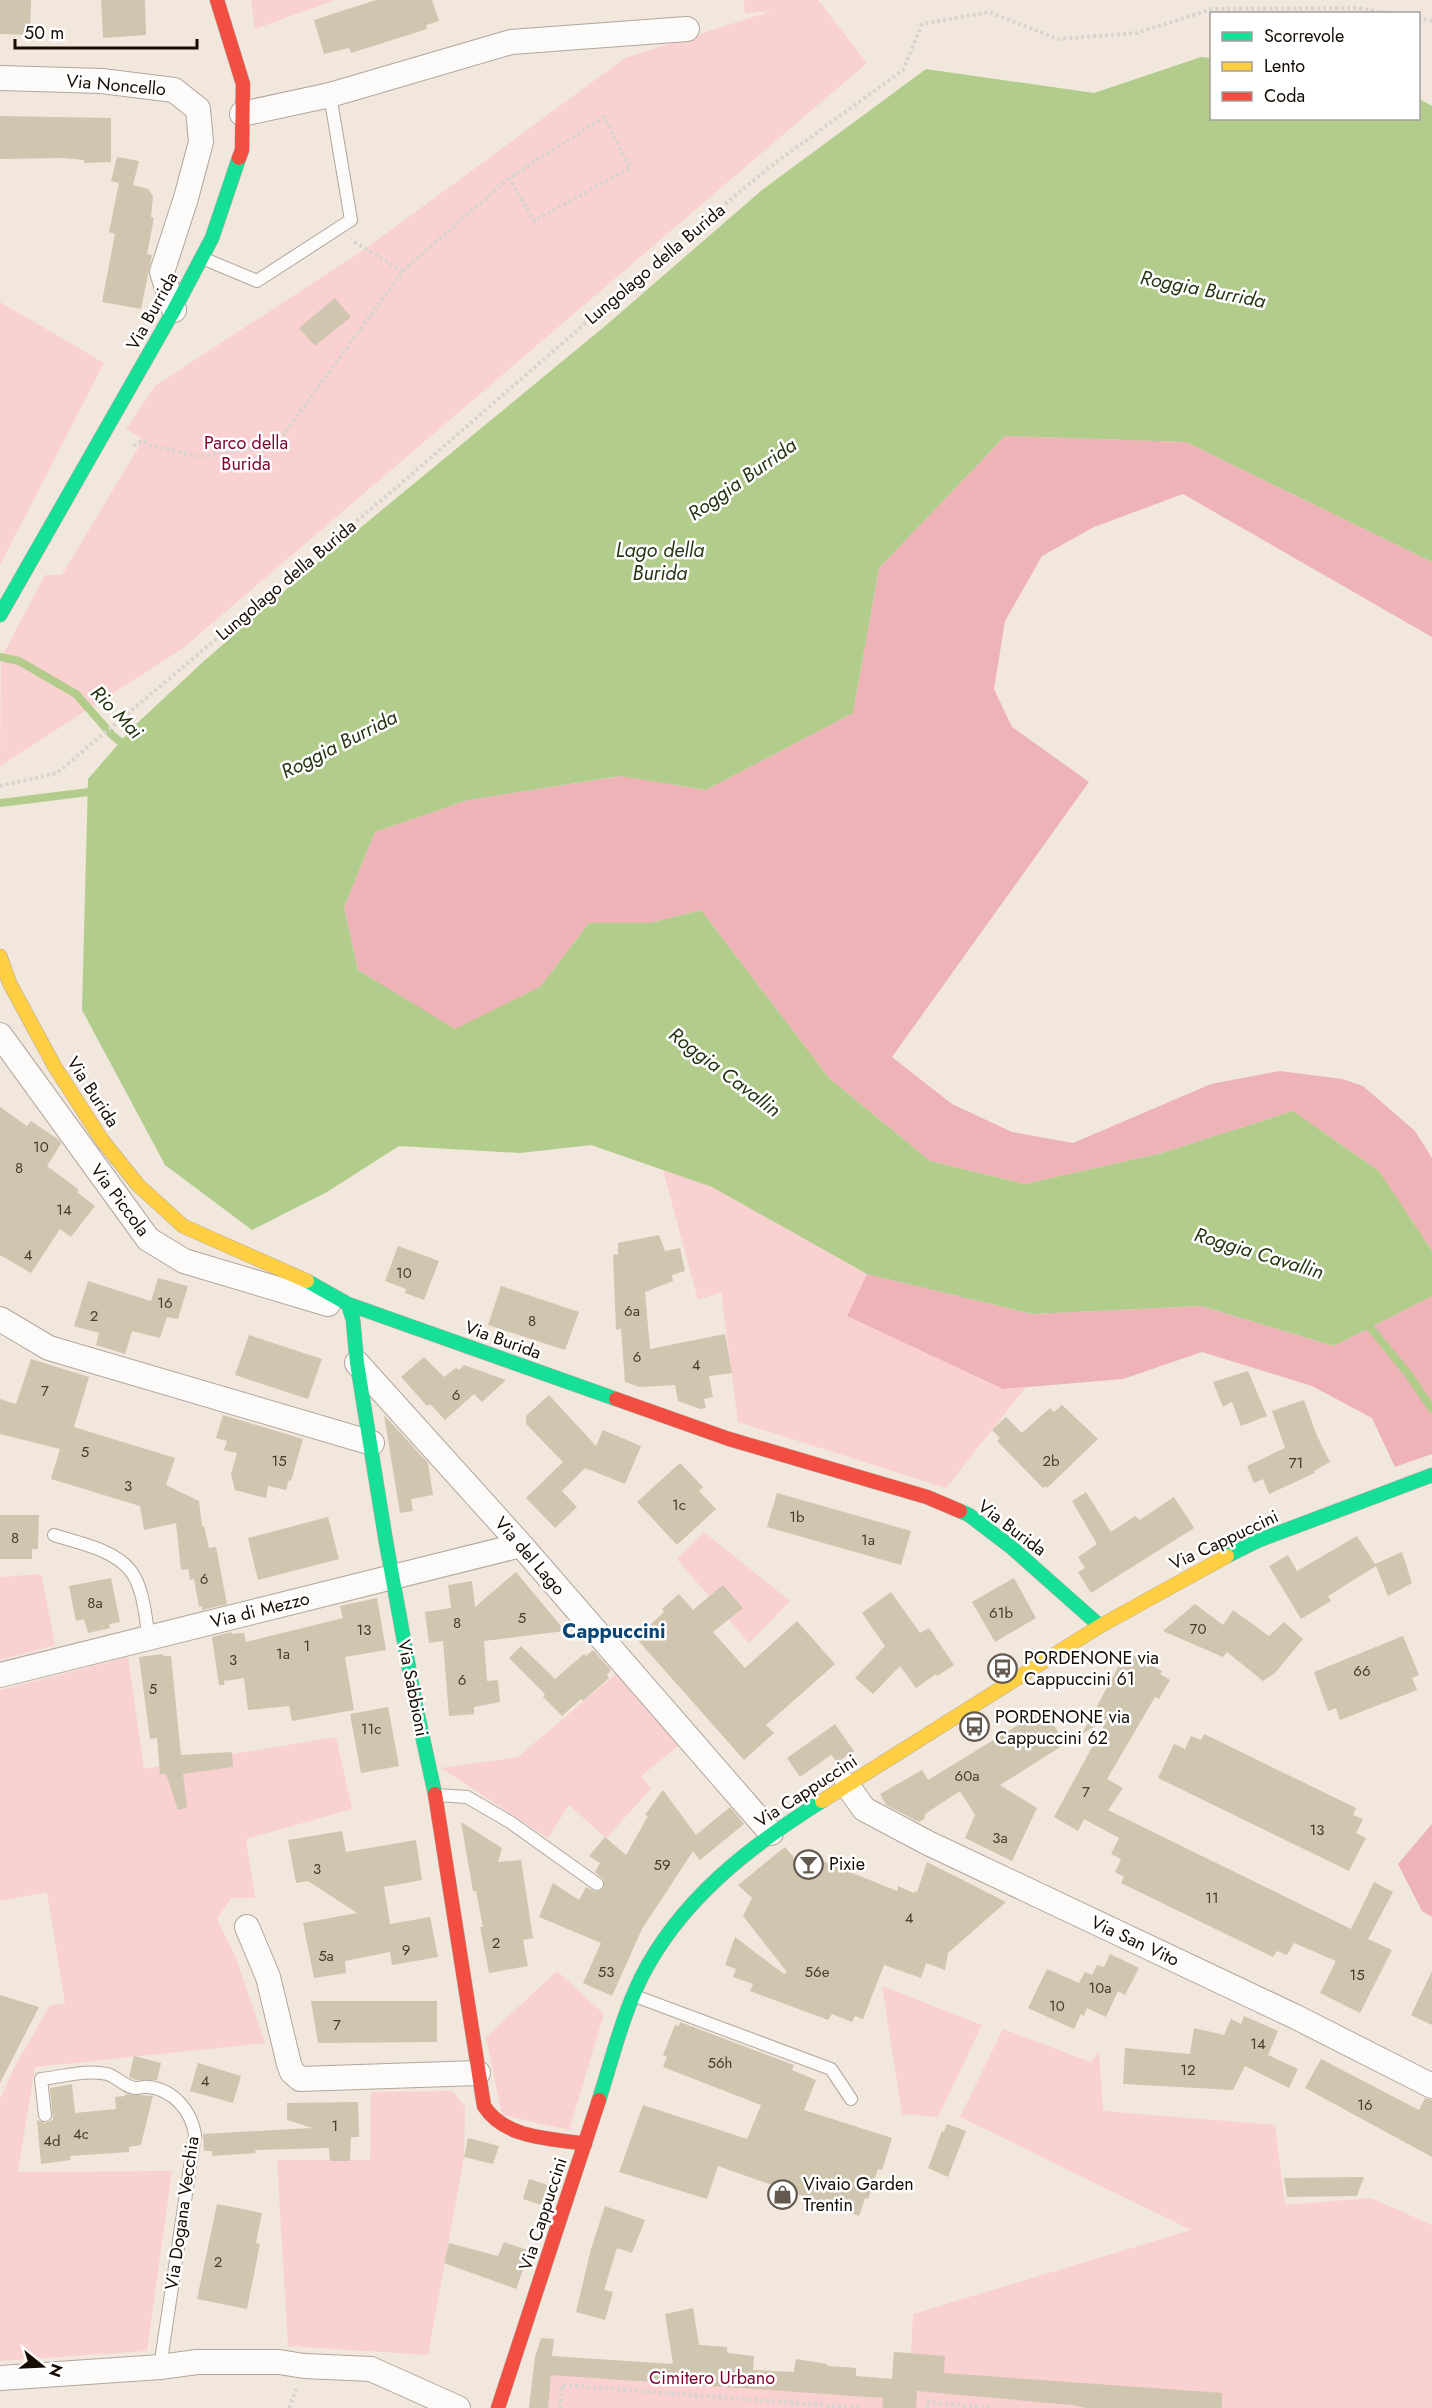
<svg xmlns="http://www.w3.org/2000/svg" width="1432" height="2408" viewBox="0 0 1432 2408" font-family="Jost,sans-serif">
<style>
.green{fill:#f9d1d1}
.forest{fill:#eeb3b7}
.water{fill:#b2cc8c}
.lines{fill:none;stroke-linecap:round;stroke-linejoin:round}
.stream{stroke:#b2cc8c;stroke-width:8}
.building{fill:#d0c5ae}
.lane-casing{stroke:#b1a69b;stroke-width:14}
.street-casing{stroke:#b1a69b;stroke-width:26}
.fast-casing{stroke:#b1a69b;stroke-width:15}
.slow-casing{stroke:#b1a69b;stroke-width:15}
.jam-casing{stroke:#b1a69b;stroke-width:15}
.path{stroke:#d8d4d1;stroke-width:4;stroke-dasharray:3 3;stroke-linecap:butt}
.lane{stroke:#fdfbfa;stroke-width:12}
.street{stroke:#fdfbfa;stroke-width:24}
.fast{stroke:#16e098;stroke-width:14}
.slow{stroke:#ffcf43;stroke-width:14}
.jam{stroke:#f24e42;stroke-width:14}
.labels{text-anchor:middle;stroke-width:5;stroke-linejoin:round;paint-order:stroke}
.number-label{font-size:15px;fill:#463b2e}
.street-label{font-size:18px;fill:#180d03;stroke:#fff}
.park-label{font-size:18px;fill:#7f0231;stroke:#fff}
.poi-label{font-size:18px;fill:#180d03;stroke:#fff;text-anchor:start}
.water-label{font-size:20px;font-style:italic;fill:#263613;stroke:#fff}
.neighbourhood-label{font-size:20px;font-weight:bold;fill:#0a4575;stroke:#fff}
</style>
<rect width="100%" height="100%" fill="#f2e7dc"/>
<path class="green" d="M251 0H335L255 29Z
M744 0H818L867 63 182 649 0 766 1 658 45 575H62L138 448 141 437 126 429 155 386 365 249 625 58 772 11 745 13Z
M0 302 104 363 0 565Z
M663 1170 712 1187 867 1274 847 1316 1003 1389 1026 1387 946 1488 738 1422 721 1292 698 1300Z
M704 1532 790 1601 749 1643 677 1559Z
M41 1574 55 1645 0 1660V1577Z
M128 1657 144 1769 336 1737 352 1809 246 1839 255 1898H231L217 1919 236 1958 265 2043 35 2067 18 2172 172 2171 147 2351 0 2361V2099L14 2068 50 2005 65 2004 47 1892 0 1901V1690Z
M618 1672 682 1743 641 1776 651 1789 606 1838 569 1805 548 1838 441 1768 518 1757Z
M557 1971 604 2014 569 2130 502 2115 486 2037Z
M882 1986 982 2025 938 2117 902 2114Z
M1003 2029 1091 2062 1099 2052 1103 2111 1275 2125 1285 2205 1371 2198 1432 2225V2408H529L533 2371 537 2369 680 2365 699 2351 701 2345 727 2347 728 2353 754 2356 753 2370 793 2372 796 2359 827 2364V2366L856 2368V2377L898 2379 899 2372 892 2371 894 2352 911 2353 913 2314 1191 2230 960 2117Z
M452 2091 465 2107 464 2157 428 2355 288 2346 277 2160H370L371 2092Z"/>
<path class="forest" d="M1005 436 1186 442 1432 562V637L1183 494 1094 527 1042 556 1005 621 994 689 1012 727 1089 782 892 1057 952 1104 1012 1132 1073 1143 1211 1084 1280 1071 1342 1079 1363 1086 1415 1131 1432 1158V1251L1379 1171 1293 1111 1162 1153 1025 1184 930 1161 829 1078 701 910 650 923H589L540 987 455 1030 358 970 344 907 375 832 468 800 622 776 706 790 853 713 879 568Z
M867 1274 1032 1314 1201 1306 1334 1346 1432 1296V1454L1395 1467 1372 1418 1312 1386 1202 1352 1123 1379 1003 1389 847 1316Z
M1432 1824V1917L1422 1911 1398 1864Z"/>
<path class="water" d="M1201 57 1211 58 1212 118H1418L1419 99 1432 106V562L1186 442 1005 436 879 568 853 713 706 790 621 776 468 800 375 832 344 907 358 970 455 1029 540 987 589 923H650L701 910 829 1078 930 1161 1025 1184 1162 1153 1293 1111 1379 1171 1432 1251V1296L1334 1346 1201 1306 1032 1314 867 1274 712 1187 591 1145 520 1153 399 1146 327 1192 252 1230 165 1165 82 1010 88 779 132 728 204 661 303 575 604 327 762 190 926 69 1094 93Z"/>
<g class="lines">
<path class="stream" d="M0 657 19 661 76 694 112 735 128 748
M0 803 97 791
M1364 1320 1409 1375 1432 1409"/>
</g>
<path class="building" d="M0 0H31L30 35 0 34Z
M101 0H145L146 35 103 38Z
M376 0H432L439 21 426 25 427 29 351 53 349 48 324 54 314 20Z
M0 116 111 118V162L84 163V160L63 158 0 159Z
M117 157 139 161 133 185 148 189 153 196 151 217 154 218 147 254 152 255 141 309 102 302 115 234 109 232 119 183 111 181Z
M335 298 351 317 315 346 299 328Z
M0 1107 27 1126 31 1121 59 1140 61 1144 47 1166 79 1190 77 1192 95 1206 71 1237 60 1229 31 1273 0 1255Z
M659 1235 665 1251 680 1248 685 1271 672 1275 673 1281 645 1292 650 1349 725 1334 732 1373 709 1376 713 1397 704 1399 706 1408 700 1409 678 1401 675 1385 640 1387 625 1382 621 1329 616 1330 613 1254 618 1255V1243Z
M398 1246 439 1261 424 1300 405 1293 406 1289 385 1281Z
M158 1278 188 1286 178 1319 167 1317 160 1338 132 1331 125 1354 96 1345 99 1333 74 1326 88 1281 151 1301Z
M501 1286 579 1312 565 1350 488 1325Z
M249 1335 322 1359 308 1399 235 1375Z
M424 1357 444 1377 456 1368 459 1370 464 1365 506 1380 482 1402 474 1394 445 1420 430 1404 427 1406 401 1377Z
M31 1359 89 1377 74 1427 175 1458 166 1485 199 1501 202 1526H204L209 1548 216 1547 227 1604 202 1610V1606L199 1607 194 1579 190 1580 188 1569 181 1570 176 1523 144 1530 140 1506 51 1479 60 1449 0 1434V1399L16 1404Z
M1248 1371 1267 1416 1241 1426 1232 1402 1223 1407 1213 1382Z
M549 1395 596 1446 603 1430 641 1446 625 1484 585 1468 562 1491 577 1507 555 1528 526 1498 563 1462 526 1424V1416Z
M1304 1400 1317 1436 1330 1462 1314 1471 1315 1473 1269 1494 1263 1479 1254 1483 1247 1466 1285 1448 1272 1411Z
M1062 1405 1098 1439 1047 1488 1046 1486 1043 1488 997 1441 1000 1438 992 1430 1006 1417 1022 1433 1050 1408 1054 1412Z
M223 1415 303 1439 291 1481 289 1480 286 1490 268 1486 266 1498 235 1490 231 1474 237 1453 224 1450 227 1441 216 1438Z
M384 1415 428 1463 433 1495 411 1499 413 1511 400 1513Z
M680 1463 703 1487 699 1491 716 1509 677 1545 637 1502Z
M1086 1492 1111 1532 1135 1516 1140 1520 1174 1497 1194 1528 1091 1593 1078 1572 1085 1568 1078 1557 1097 1544 1072 1501Z
M777 1493 911 1531 901 1565 767 1527Z
M0 1515H39L38 1549H32V1559H0Z
M328 1517 339 1559 258 1580 248 1538Z
M1357 1536 1375 1564 1402 1552 1412 1583 1388 1596 1376 1566 1328 1596 1331 1601 1301 1619 1269 1566 1288 1555 1297 1571Z
M516 1572 565 1631 484 1641 487 1681 498 1680 500 1702 474 1707V1714L449 1716 443 1641 429 1643 425 1612 451 1608 448 1585 472 1581 475 1607Z
M111 1578 120 1622 109 1624 110 1628 88 1633 84 1619 76 1621 69 1586Z
M1014 1578 1036 1618 995 1642 972 1602Z
M723 1585 743 1608 713 1632 745 1668 797 1621 835 1664 766 1725 774 1733 744 1760 636 1638 664 1612 662 1609 679 1594 693 1610Z
M891 1592 920 1633 929 1628 954 1665 937 1676 936 1674 916 1688 900 1666 873 1694 855 1678 885 1646 862 1613Z
M377 1598 386 1650 345 1657 354 1710 292 1721 289 1706 248 1710 244 1678 226 1681 225 1678 224 1685H219L212 1637 232 1632 231 1634 244 1633 246 1642 343 1618 340 1606Z
M1195 1604 1223 1625 1233 1610 1269 1636 1284 1622 1303 1639 1275 1673 1263 1681 1227 1652 1223 1657 1163 1631Z
M1403 1636 1419 1675 1412 1678 1417 1690 1340 1720 1336 1708 1328 1711 1314 1672Z
M521 1646 555 1679 584 1654 586 1656 593 1650 611 1670 607 1675 609 1678 583 1701 581 1699 562 1716 543 1697 545 1694 509 1658Z
M163 1654V1656H171L181 1755 232 1752 233 1767 183 1774 187 1808 178 1810 166 1774H160L157 1738 150 1739 139 1657Z
M1131 1654 1162 1671 1160 1674 1170 1680 1159 1699 1155 1697 1107 1779 1123 1788 1108 1810 1351 1929 1374 1882 1393 1892 1368 1939 1392 1950 1360 2013 1320 1993 1336 1961 1294 1943 1287 1955 1277 1951 1273 1957 1121 1883 1124 1877 1115 1872 1121 1859 1111 1854 1119 1838 1084 1819 1078 1831 1054 1817 1108 1718 1082 1734 1124 1656 1128 1659Z
M388 1707 399 1766 361 1773 350 1714Z
M1044 1709 1065 1744 1000 1785 1037 1808 1012 1861 965 1838 975 1815 960 1791 925 1814V1818L919 1822 886 1805 880 1794 922 1770 928 1780Z
M835 1724 854 1751 837 1762 831 1755 800 1777 787 1758Z
M1204 1734 1356 1808 1353 1815 1363 1819 1356 1833 1366 1838 1349 1871 1158 1778 1174 1744 1185 1749 1191 1736 1201 1740Z
M663 1790 696 1835 730 1807 744 1824 700 1860 693 1851 642 1929 612 1996 583 1983 601 1943 539 1917 553 1883 579 1900 586 1887 596 1892 603 1889 604 1880 595 1872 600 1863 589 1856 605 1837 626 1855 648 1816 645 1815Z
M461 1822 502 1848 498 1862 521 1860 533 1938 523 1940 528 1966 489 1973 480 1927H483L476 1891H473Z
M342 1831 346 1852 416 1840 422 1880 384 1887 390 1924 430 1917 438 1957 392 1965 390 1952 345 1961 346 1973 314 1978 303 1923 357 1913 308 1881 296 1883 288 1840Z
M785 1847 806 1872 820 1860 897 1891 898 1886 914 1893 915 1891 917 1892 927 1862 1006 1902 948 1953 945 1970 926 1963 921 1978 884 1965 863 2019 855 2016 852 2022 832 2014 828 2020 750 1991 753 1984 733 1977 736 1969 725 1965 735 1937 784 1974 787 1972 743 1916 752 1898 738 1885Z
M1110 1954 1139 1968 1125 1995 1118 1991 1106 2017 1087 2008 1084 2016 1081 2014 1074 2029 1028 2008 1047 1969 1079 1983 1085 1972 1092 1975 1097 1965 1104 1967Z
M1432 1971V2025L1411 2015Z
M0 1995 39 2007 0 2083Z
M311 2001H437V2042L318 2043Z
M1244 2016 1278 2031 1268 2055 1298 2069 1289 2088 1245 2066 1233 2090 1123 2084 1125 2048 1190 2054 1194 2028 1224 2035 1231 2019 1241 2024Z
M680 2022 794 2065 792 2070 816 2080 804 2110 892 2138 882 2170 878 2169 868 2199 865 2198 859 2216 718 2166 707 2199 619 2172 643 2105 747 2139 761 2105 663 2067 667 2057 663 2055 675 2025 679 2026Z
M134 2056 161 2063 157 2080H136L129 2077Z
M1321 2059 1419 2110 1425 2098 1432 2100V2157L1305 2088Z
M198 2063 241 2076 233 2103 190 2091Z
M72 2084 75 2113 116 2109 115 2097 125 2096V2094L153 2096 141 2145 129 2147V2152L70 2156 71 2160 41 2164 37 2120 45 2123 53 2120 50 2088Z
M358 2102 359 2137H351L350 2161H330L329 2148 255 2150 256 2153 212 2156V2151H204L203 2134 312 2128 287 2120V2103Z
M947 2124 966 2131 948 2177 928 2168 942 2131 944 2132Z
M468 2138 499 2146 493 2164 464 2157Z
M1364 2177 1357 2196 1287 2197 1284 2178Z
M529 2179 548 2185 541 2205 523 2199Z
M217 2204 262 2213 256 2243 260 2244 247 2309 197 2299Z
M605 2206 645 2220 632 2253 617 2248 604 2290 613 2292 605 2320 576 2312 591 2249Z
M504 2242 530 2251 516 2289 444 2263 449 2243 498 2256Z
M693 2308 699 2345 727 2347V2353L754 2356 753 2370 794 2372 796 2359 827 2364V2366L856 2368V2376L892 2379 894 2352 945 2356 944 2373 1222 2393V2408H1086L1073 2405 917 2391 916 2408H882L883 2398 551 2375 548 2408H529L535 2357 541 2338 554 2339 552 2356 673 2364 665 2314Z"/>
<g class="lines">
<defs>
<path id="lane" d="M202 258 257 281 351 220 330 95
M54 1535C78 1543 113 1549 130 1570 144 1588 145 1616 149 1638
M436 1795 467 1797 510 1822 597 1884
M635 1996 831 2069 851 2099
M45 2115 41 2079C62 2077 86 2069 107 2074 116 2076 126 2088 136 2088 140 2088 145 2086 149 2087 174 2090 191 2111 195 2134L160 2367"/>
<path id="street" d="M0 78 102 81 174 90 198 109 201 142 186 198 162 272 174 310
M242 114 330 95 511 42 687 29
M0 1035 148 1239 184 1261 328 1304
M0 1319 49 1348 372 1443
M357 1363 521 1545 771 1833
M0 1675 521 1545
M847 1785 864 1809 928 1843 1296 2017 1432 2086
M247 1927 268 1977 289 2064 292 2072 300 2079 478 2073
M0 2378 160 2367 197 2362H279L304 2366 371 2369 458 2408"/>
<path id="fast" d="M0 615 174 310 212 238 239 158
M307 1281 348 1304 616 1399
M348 1304 353 1320 357 1363 386 1542 416 1707 435 1794
M960 1511 969 1515 1011 1547 1100 1626
M1227 1556 1257 1541 1432 1475
M599 2100C612 2059 622 2017 641 1978 680 1900 750 1846 822 1801"/>
<path id="slow" d="M0 956 10 984 55 1067 102 1140 138 1185 183 1226 307 1281
M822 1801 1100 1626 1227 1556"/>
<path id="jam" d="M217 0 243 84 242 150 239 158
M616 1399 729 1439 927 1497 960 1511
M435 1794 484 2106C505 2139 550 2138 585 2144
M498 2408 599 2100"/>
</defs>
<use href="#lane" class="lane-casing"/>
<use href="#street" class="street-casing"/>
<use href="#fast" class="fast-casing"/>
<use href="#slow" class="slow-casing"/>
<use href="#jam" class="jam-casing"/>
<path class="path" d="M1418 18 1432 21
M403 271 509 178 604 117 630 168 534 221 509 178
M134 446 136 443 144 441 150 445 199 457 253 448 283 435 403 271 351 240
M0 786 57 773 397 487 665 254 771 166 903 70 922 24 989 12 1058 39 1137 33 1212 9 1357 8 1390 14
M289 2408 296 2389
M560 2408 562 2385 861 2408
M927 2408V2402L993 2408"/>
<use href="#lane" class="lane"/>
<use href="#street" class="street"/>
<use href="#fast" class="fast"/>
<use href="#slow" class="slow"/>
<use href="#jam" class="jam"/>
</g>
<defs>
<symbol id="bus-ring" viewBox="-11 -11 22 22"><circle r="9.5" fill="#fff" stroke="#64594f" stroke-width="1.5"/><path d="M-5-6H5V4H4V6H2V4H-2V6H-4V4H-5ZM-3.5-4V0h7V-4ZM-3.5 1.2v1.5H-2V1.2ZM2 1.2v1.5H3.5V1.2Z" fill="#64594f"/></symbol>
<symbol id="bar-ring" viewBox="-11 -11 22 22"><circle r="9.5" fill="#fff" stroke="#64594f" stroke-width="1.5"/><path d="M-6-5H6L.8 .8V4.5H3.5V6h-7V4.5H-.8V.8Z" fill="#64594f"/></symbol>
<symbol id="shop-ring" viewBox="-11 -11 22 22"><circle r="9.5" fill="#fff" stroke="#64594f" stroke-width="1.5"/><path d="M-5-2.5h2.3a2.7 3.5 0 0 1 5.4 0H5L5.5 6h-11ZM-1.5-2.5h3a1.5 2.3 0 0 0-3 0Z" fill="#64594f"/></symbol>
</defs>
<g fill-rule="evenodd">
<use href="#bus-ring" x="986" y="1652" width="33" height="33"/>
<use href="#bus-ring" x="958" y="1710" width="33" height="33"/>
<use href="#bar-ring" x="792" y="1848" width="33" height="33"/>
<use href="#shop-ring" x="766" y="2178" width="33" height="33"/>
</g>
<g class="labels">
<g class="number-label">
<text x="41" y="1152">10</text>
<text x="19" y="1173">8</text>
<text x="64" y="1215">14</text>
<text x="28" y="1260">4</text>
<text x="404" y="1278">10</text>
<text x="165" y="1308">16</text>
<text x="632" y="1316">6a</text>
<text x="94" y="1321">2</text>
<text x="532" y="1326">8</text>
<text x="637" y="1362">6</text>
<text x="696" y="1370">4</text>
<text x="45" y="1396">7</text>
<text x="456" y="1400">6</text>
<text x="85" y="1457">5</text>
<text x="279" y="1466">15</text>
<text x="1051" y="1466">2b</text>
<text x="1296" y="1468">71</text>
<text x="128" y="1491">3</text>
<text x="679" y="1510">1c</text>
<text x="797" y="1522">1b</text>
<text x="15" y="1543">8</text>
<text x="868" y="1545">1a</text>
<text x="204" y="1584">6</text>
<text x="95" y="1608">8a</text>
<text x="1001" y="1618">61b</text>
<text x="522" y="1623">5</text>
<text x="457" y="1628">8</text>
<text x="1198" y="1634">70</text>
<text x="364" y="1635">13</text>
<text x="307" y="1651">1</text>
<text x="283" y="1659">1a</text>
<text x="233" y="1665">3</text>
<text x="1362" y="1676">66</text>
<text x="462" y="1685">6</text>
<text x="153" y="1694">5</text>
<text x="371" y="1734">11c</text>
<text x="967" y="1781">60a</text>
<text x="1086" y="1797">7</text>
<text x="1317" y="1835">13</text>
<text x="1000" y="1843">3a</text>
<text x="662" y="1870">59</text>
<text x="317" y="1874">3</text>
<text x="1212" y="1903">11</text>
<text x="909" y="1923">4</text>
<text x="496" y="1948">2</text>
<text x="406" y="1955">9</text>
<text x="326" y="1961">5a</text>
<text x="606" y="1977">53</text>
<text x="817" y="1977">56e</text>
<text x="1357" y="1980">15</text>
<text x="1100" y="1993">10a</text>
<text x="1057" y="2011">10</text>
<text x="337" y="2030">7</text>
<text x="1258" y="2049">14</text>
<text x="720" y="2068">56h</text>
<text x="1188" y="2075">12</text>
<text x="205" y="2086">4</text>
<text x="1365" y="2110">16</text>
<text x="335" y="2131">1</text>
<text x="81" y="2139">4c</text>
<text x="52" y="2146">4d</text>
<text x="218" y="2267">2</text>
</g>
<g class="street-label">
<text transform="translate(116 85) rotate(5)" y="6">Via Noncello</text>
<text transform="translate(655 264) rotate(-40)" y="6">Lungolago della Burida</text>
<text transform="translate(152 311) rotate(-61)" y="6">Via Burrida</text>
<text transform="translate(286 580) rotate(-40)" y="6">Lungolago della Burida</text>
<text transform="translate(93 1092) rotate(57)" y="6">Via Burida</text>
<text transform="translate(120 1200) rotate(53)" y="6">Via Piccola</text>
<text transform="translate(503 1340) rotate(20)" y="6">Via Burida</text>
<text transform="translate(1012 1528) rotate(37)" y="6">Via Burida</text>
<text transform="translate(1224 1540) rotate(-25)" y="6">Via Cappuccini</text>
<text transform="translate(530 1556) rotate(49)" y="6">Via del Lago</text>
<text transform="translate(260 1610) rotate(-14)" y="6">Via di Mezzo</text>
<text transform="translate(413 1688) rotate(79)" y="6">Via Sabbioni</text>
<text transform="translate(806 1791) rotate(-33)" y="6">Via Cappuccini</text>
<text transform="translate(1135 1941) rotate(25)" y="6">Via San Vito</text>
<text transform="translate(182 2213) rotate(-82)" y="6">Via Dogana Vecchia</text>
<text transform="translate(543 2214) rotate(-72)" y="6">Via Cappuccini</text>
</g>
<g class="park-label">
<text x="246" y="449">Parco della<tspan x="246" dy="21">Burida</tspan></text>
<text x="712" y="2384">Cimitero Urbano</text>
</g>
<g class="poi-label">
<text x="1024" y="1664">PORDENONE via<tspan x="1024" dy="21">Cappuccini 61</tspan></text>
<text x="995" y="1723">PORDENONE via<tspan x="995" dy="21">Cappuccini 62</tspan></text>
<text x="829" y="1870">Pixie</text>
<text x="803" y="2190">Vivaio Garden<tspan x="803" dy="21">Trentin</tspan></text>
</g>
<g class="water-label">
<text transform="translate(1203 289) rotate(11)" y="7">Roggia Burrida</text>
<text transform="translate(742 479) rotate(-35)" y="7">Roggia Burrida</text>
<text x="660" y="557">Lago della<tspan x="660" dy="23">Burida</tspan></text>
<text transform="translate(117 712) rotate(46)" y="7">Rio Mai</text>
<text transform="translate(339 744) rotate(-27)" y="7">Roggia Burrida</text>
<text transform="translate(725 1072) rotate(37)" y="7">Roggia Cavallin</text>
<text transform="translate(1259 1253) rotate(17)" y="7">Roggia Cavallin</text>
</g>
<g class="neighbourhood-label">
<text x="614" y="1638">Cappuccini</text>
</g>
</g>
<rect x="1210" y="12" width="210" height="108" fill="#ffffff" stroke="#a39e9a" stroke-width="1.5"/>
<rect x="1222" y="32" width="30" height="9" fill="#16e098" stroke="#a39e9a" stroke-width="1.5"/>
<text x="1264" y="42" font-size="18" fill="#180d03">Scorrevole</text>
<rect x="1222" y="62" width="30" height="9" fill="#ffcf43" stroke="#a39e9a" stroke-width="1.5"/>
<text x="1264" y="72" font-size="18" fill="#180d03">Lento</text>
<rect x="1222" y="92" width="30" height="9" fill="#f24e42" stroke="#a39e9a" stroke-width="1.5"/>
<text x="1264" y="102" font-size="18" fill="#180d03">Coda</text>
<g transform="translate(42 2366) rotate(108)" stroke="#ffffff" stroke-width="4.5" paint-order="stroke">
<path d="M0-4.5L10 22L0 15L-10 22Z" fill="#180d03"/>
<text y="-9" font-size="16" font-weight="bold" text-anchor="middle" fill="#180d03">N</text>
</g>
<path d="M15 39v9h182v-9" fill="none" stroke="#180d03" stroke-width="3"/>
<text x="24" y="39" font-size="18" fill="#180d03" stroke="#ffffff" stroke-width="4.5" paint-order="stroke">50 m</text>
</svg>
